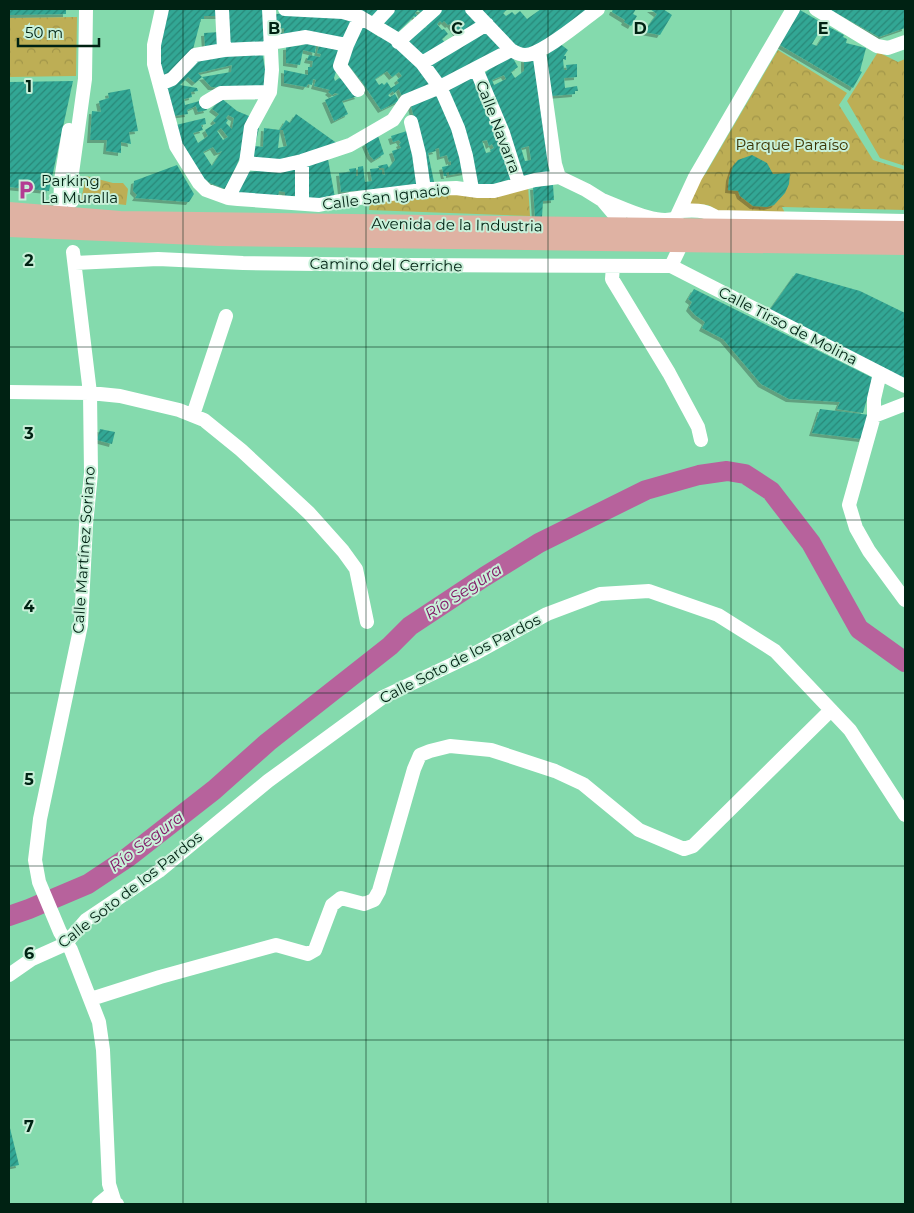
<svg xmlns="http://www.w3.org/2000/svg" width="914" height="1213" viewBox="0 0 914 1213" font-family="Montserrat,sans-serif">
<style>
.park{fill:url(#park-crowns)}
.lines{fill:none;stroke-linecap:round;stroke-linejoin:round}
.river{stroke:#b7629c;stroke-width:20}
.building{fill:url(#building-hatch);fill-rule:evenodd;filter:url(#shadow)}
.minor{stroke:#fff;stroke-width:14}
.major{stroke:#dfb2a3;stroke-width:18}
.grid{fill:none;stroke:#002213;stroke-width:1;stroke-opacity:0.55}
.labels{text-anchor:middle;stroke-width:4;stroke-linejoin:round;paint-order:stroke}
.street-label{font-size:15px;fill:#002213;stroke:#c8f0d9}
.park-label{font-size:15px;fill:#3a3303;stroke:#c8f0d9}
.poi-label{font-size:15px;fill:#002213;stroke:#c8f0d9;text-anchor:start}
.water-label{font-size:16px;font-style:italic;fill:#801766;stroke:#c8f0d9}
.grid-label{font-size:16px;text-anchor:middle;font-weight:bold;fill:#002213;stroke:#c8f0d9;stroke-width:4;stroke-linejoin:round;paint-order:stroke}
</style>
<defs>
<pattern id="park-crowns" width="20" height="18" patternUnits="userSpaceOnUse" patternTransform="scale(1.25)"><rect width="20" height="18" fill="#bdae55"/><path d="M2 6a3 3 0 1 1 6 0M12 15a3 3 0 1 1 6 0" fill="none" stroke="#a19549"/></pattern>
<pattern id="building-hatch" width="6" height="6" patternUnits="userSpaceOnUse" patternTransform="scale(1.25)"><rect width="6" height="6" fill="#33a795"/><path d="M-1 1l2-2M0 6l6-6M5 7l2-2" fill="none" stroke="#298878"/></pattern>
<filter id="shadow"><feDropShadow dx="-3" dy="3" stdDeviation="0" flood-color="#0004"/></filter>
</defs>
<rect width="100%" height="100%" fill="#84daad"/>
<path class="park" d="M77 17 76 76 9 77V18Z
M778 50 847 93 839 105 873 160 905 170V210L782 207 786 215 724 214 708 205 687 204 695 186 706 173Z
M878 52 898 62 905 59V166L880 158 847 101Z
M86 176 113 183H123L128 189 126 205 81 200Z
M528 185 530 216 369 210 370 203 434 193Z"/>
<g class="lines">
<path class="river" d="M9 916 29 909 88 884 127 858 214 790 268 742 390 646 410 626 484 577 539 543 646 490 699 475 727 471 745 474 771 491 811 543 859 629 905 662"/>
</g>
<path class="building" d="M9 9H66V14L9 15Z
M168 9H220V16H204V19H201L192 53 162 79 155 56Z
M224 9H265L266 44 225 47Z
M357 9H383L375 17Z
M390 9H429L422 14 418 10 415 13 419 17 417 19 414 16 396 34 381 20Z
M439 9H470L481 24 459 37 450 24 448 25 444 21 442 23 440 21 437 24 442 30 444 29 448 34 442 39 446 44 426 57 402 41 422 25 425 28 427 27 423 23Z
M480 9H508L503 13 506 16 512 12 515 15 520 11 527 19 541 9H590L538 46 522 52Z
M613 9H636L633 14 637 16 631 26 624 22 625 20 612 12Z
M650 9H663L672 15 660 35 644 32 657 14Z
M829 9H905V28L879 37Z
M800 10 824 24 812 44 817 46 829 27 844 35 843 37 847 39 846 43 866 48 860 71 862 72 853 88 780 45Z
M304 13 341 16 356 22 347 40 273 38 274 33H284V28L274 29V14Z
M360 24 379 37 382 33 436 85 403 99 399 89 394 93 393 91 388 95 390 97 395 94 399 101 381 110 362 82 346 62ZM387 71 392 77 399 72 402 76 397 80 399 83 391 88 387 82 384 85 382 83 379 85 375 79Z
M486 26 505 48 440 83 428 63Z
M220 32V46L205 47 204 33Z
M304 40 344 47 334 78 335 81 339 78 348 82 358 96 342 101 348 114 334 121 325 100 339 94 335 93 332 95 328 92 330 90 314 86 316 80 313 79 312 85 308 84 306 87 284 83V70L308 75V67H312L313 61 307 60 309 55 320 57 321 54 317 53 319 46 316 45 315 53 303 50 300 65 286 63V47L304 45Z
M559 43 568 50 564 56H566V60L563 59 564 70H567L566 65 577 64V77L564 78 565 88 577 86 578 91H575V94L551 96 547 56 553 46Z
M262 51 265 69 264 88 211 87 202 77 231 72 232 65 198 73 202 77 195 83 188 77 180 85 197 88 198 91 191 92 192 97 184 99 185 105 203 100 207 110 198 112 196 106 187 110 188 114 173 116 165 86 195 60Z
M510 53 518 67 511 72 515 78 524 71V59L534 60 547 145 549 174 521 180 484 74 497 62ZM504 75 506 79 494 85 492 80ZM529 146 531 160 525 161 521 148Z
M475 73 515 178 476 189 445 88ZM487 140 489 146 492 144 494 148 490 150 491 152 486 153 482 141Z
M73 81 49 191 9 187 10 82Z
M130 89 138 131 129 132 131 144 121 142V153L106 151 107 140H90L92 111 101 112 99 101 109 98 108 93Z
M438 90 453 124 466 172 449 175V172L446 173 447 176H444L442 167 451 165V161L449 162 447 155 440 157 439 148 435 149 436 151 428 153 434 182 425 183 420 141 410 102Z
M221 98 237 111 249 116 245 145 236 167 225 189 210 183 202 177 179 138 176 125 205 118 206 124 201 125 203 130 193 133 198 143 208 136 205 130 216 123 213 121 219 114 212 109ZM228 115 234 118 232 129 226 123 228 120 226 118ZM221 128 228 137 223 140 217 131ZM213 147 217 153 222 151 212 166 203 152Z
M296 114 338 144 277 162 249 161 254 127 259 128 255 146 263 147 264 128 280 130 278 148 287 146 283 130H280L286 120 290 123Z
M410 130 421 185 341 192 339 173 350 172 349 169 356 168V176H358V167L363 166 365 182 372 181 370 169 379 168V170H382V174L385 175 384 168H379L378 166 387 164 389 168 395 160 392 151 401 148 399 144 401 143 399 140 393 142 391 136Z
M378 136 384 154 374 160 370 156 365 144Z
M752 155 767 163 773 174 790 173 789 184 785 193 774 205 767 207 753 206 740 196 738 191 728 190 729 178 733 166 738 160Z
M328 159 335 198 306 201 304 165Z
M177 165 194 194 189 202 135 198 137 195 133 191 134 181Z
M300 167 297 196H285V192L279 191 278 197 237 193 248 172Z
M553 185 554 200 543 201 542 217H535L533 187Z
M796 273 860 291 905 313V382L769 311Z
M694 289 873 378 863 413 837 409 840 402 789 399 761 384 723 339 702 328 705 322 695 315 689 308 692 302 688 299Z
M820 409 870 415 862 439 812 433Z
M100 429 115 432 112 444 97 440Z
M9 1124 19 1165 9 1167Z"/>
<g class="lines">
<path class="minor" d="M162 9 154 45V64L176 146 199 183 206 190 228 198 238 199 319 205 350 199 431 189 456 188 478 191H494L535 180 559 177
M222 9 224 50
M285 9 343 12 360 17 395 38 422 63 441 89 458 128 466 156 472 189
M472 9 511 50C516 53 520 55 525 55 542 55 583 20 598 9
M816 9 877 46 888 48 905 42
M374 24 388 9
M398 42 435 9
M270 43 306 37 347 45
M539 51 555 164 559 177 586 190 602 200 625 227
M422 63 487 24
M476 69 503 133 519 184
M160 84 172 79 195 55 224 50 270 48
M358 90 340 66 347 45 360 17
M206 102 221 93 270 92
M411 122 419 154 424 190
M246 163 280 166 302 161 350 145 393 120 406 101 440 87 511 50
M228 198 246 163 251 127 270 92 272 70 269 9
M602 200C621 207 657 226 676 218L695 177 793 9
M72 201V173L85 79 86 9
M302 203V161
M680 211C696 210 711 209 721 223
M60 215 61 180 69 130
M716 217 905 221
M73 252 90 393 91 473 86 525 81 625 40 819 35 860 39 882 60 932 71 950 99 1022 103 1050 109 1184 115 1203 117 1204
M75 263 158 259 243 263 406 265 671 266 905 386
M613 266 612 279 669 373 698 427 701 440
M671 266 682 243 678 235
M880 373 874 399V416L849 505 856 528 869 551 905 600
M9 392 90 393 120 396 179 410 204 420 241 450 309 513 343 551 356 569 367 622
M193 415 226 316
M874 416 905 404
M9 975 32 959 61 946 67 942 86 920 159 871 268 781 383 697 472 655 547 614 600 594 649 591 718 615 775 651 850 730 905 815
M91 999 160 977 276 945 308 954 315 950 332 905 341 898 364 904 374 900 379 891 414 769 420 755 430 751 450 746 491 750 555 771 583 784 639 830 684 849 693 846 831 710
M99 1204 111 1194"/>
<path class="major" d="M9 211 120 220 905 230
M9 228 220 237 905 246"/>
</g>
<path class="grid" d="M183 9V1204M366 9V1204M548 9V1204M731 9V1204M9 173H905M9 347H905M9 520H905M9 693H905M9 866H905M9 1040H905"/>
<defs>
<symbol id="parking-bare" viewBox="-9 -9 18 18"><path d="M-3.5-5.5H1a3.5 3.5 0 0 1 0 7H-1V5.5H-3.5ZM-1-3.4V-.6H.8a1.4 1.4 0 0 0 0-2.8Z" fill="#b33c92" stroke="#c8f0d9" stroke-width="2.5" paint-order="stroke"/></symbol>
</defs>
<g fill-rule="evenodd">
<use href="#parking-bare" x="12" y="176" width="28" height="28"/>
</g>
<g class="labels">
<g class="street-label">
<text transform="translate(498 127) rotate(69)" y="5">Calle Navarra</text>
<text transform="translate(386 197) rotate(-7)" y="5">Calle San Ignacio</text>
<text transform="translate(457 225) rotate(1)" y="5">Avenida de la Industria</text>
<text transform="translate(386 265) rotate(1)" y="5">Camino del Cerriche</text>
<text transform="translate(788 326) rotate(27)" y="5">Calle Tirso de Molina</text>
<text transform="translate(84 550) rotate(-86)" y="5">Calle Martínez Soriano</text>
<text transform="translate(460 659) rotate(-27)" y="5">Calle Soto de los Pardos</text>
<text transform="translate(130 890) rotate(-38)" y="5">Calle Soto de los Pardos</text>
</g>
<g class="park-label">
<text x="792" y="150">Parque Paraíso</text>
</g>
<g class="poi-label">
<text x="41" y="186">Parking<tspan x="41" dy="17">La Muralla</tspan></text>
</g>
<g class="water-label">
<text transform="translate(463 591) rotate(-33)" y="6">Río Segura</text>
<text transform="translate(146 841) rotate(-37)" y="6">Río Segura</text>
</g>
</g>
<g class="grid-label">
<text x="274" y="34">B</text>
<text x="457" y="34">C</text>
<text x="640" y="34">D</text>
<text x="823" y="34">E</text>
<text x="29" y="92">1</text>
<text x="29" y="266">2</text>
<text x="29" y="439">3</text>
<text x="29" y="612">4</text>
<text x="29" y="785">5</text>
<text x="29" y="959">6</text>
<text x="29" y="1132">7</text>
</g>
<rect width="914" height="1213" fill="none" stroke="#002213" stroke-width="20"/>
<path d="M18 38v8h81v-8" fill="none" stroke="#002213" stroke-width="2.5"/>
<text x="25" y="38" font-size="15" fill="#002213" stroke="#c8f0d9" stroke-width="4" paint-order="stroke">50 m</text>
</svg>
